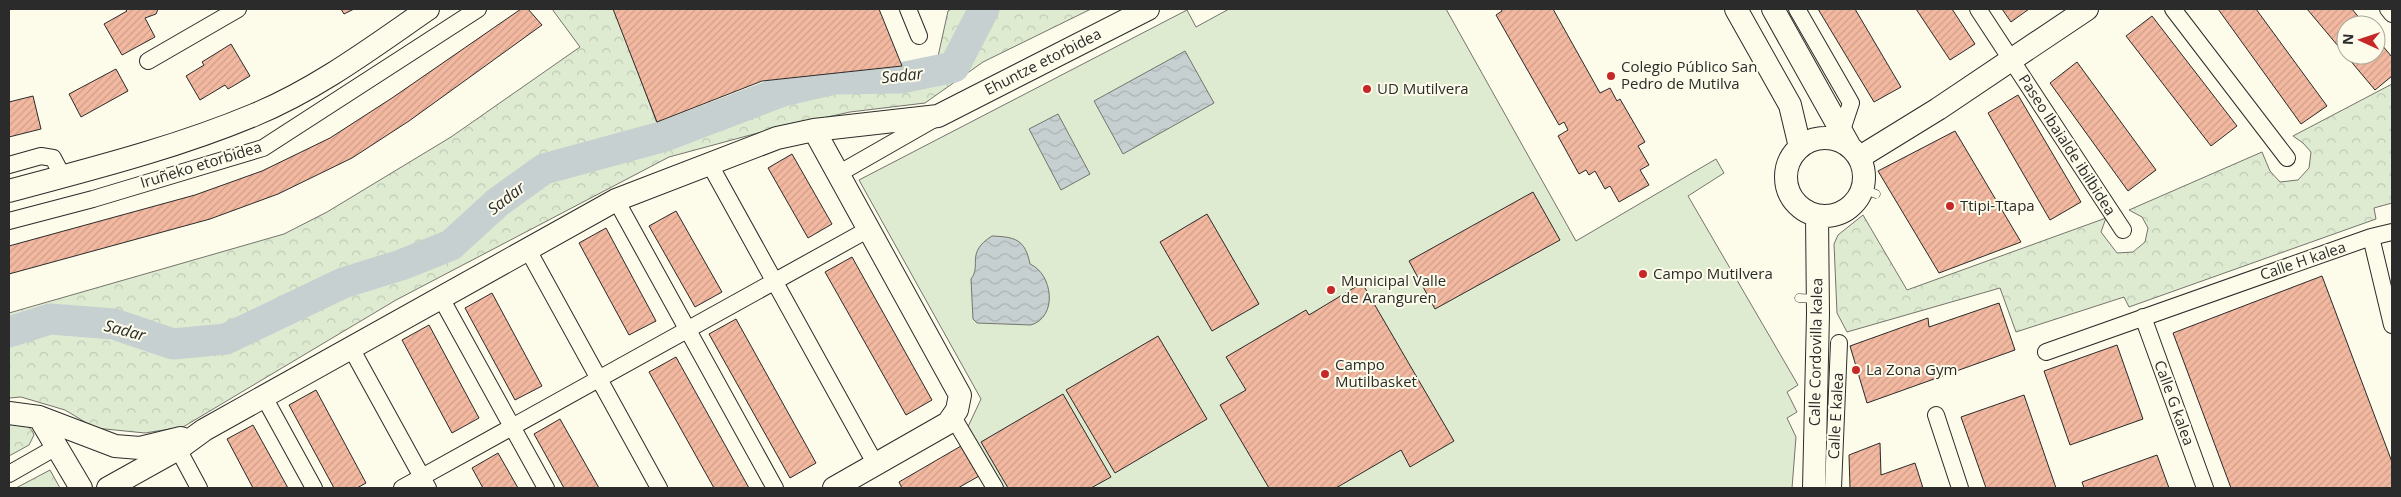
<svg xmlns="http://www.w3.org/2000/svg" width="2401" height="497" viewBox="0 0 2401 497" font-family="'Open Sans',sans-serif">
<style>
.forest{fill:url(#forest-crowns);stroke:#74746e}
.pitch{fill:#deebd1;stroke:#74746e}
.water{fill:url(#water-waves);stroke:#74746e}
.lines{fill:none;stroke-linecap:round;stroke-linejoin:round}
.river{stroke:#c7d0d0;stroke-width:31}
.building{fill:url(#building-hatch);stroke:#2b2b2b}
.lane-casing{stroke:#2b2b2b;stroke-width:9}
.street-casing{stroke:#2b2b2b;stroke-width:18}
.secondary-casing{stroke:#2b2b2b;stroke-width:24}
.lane{stroke:#fdfbea;stroke-width:8}
.street{stroke:#fdfbea;stroke-width:16}
.secondary{stroke:#fdfbea;stroke-width:22}
.poi-dot{fill:#c62828;stroke:#fdfbea;stroke-width:2}
.labels{text-anchor:middle;stroke-width:4;stroke-linejoin:round;paint-order:stroke}
.street-label{font-size:15px;fill:#2b2b2b;stroke:#fdfbea}
.poi-label{font-size:15px;fill:#2b2b2b;stroke:#fdfbea;text-anchor:start}
.water-label{font-size:16px;font-style:italic;fill:#2b2b2b;stroke:#fdfbea}
</style>
<defs>
<pattern id="forest-crowns" width="20" height="18" patternUnits="userSpaceOnUse" patternTransform="scale(1.25)"><rect width="20" height="18" fill="#deebd1"/><path d="M2 6a3 3 0 1 1 6 0M12 15a3 3 0 1 1 6 0" fill="none" stroke="#bfcab4"/></pattern>
<pattern id="water-waves" width="16" height="10" patternUnits="userSpaceOnUse" patternTransform="scale(1.25)"><rect width="16" height="10" fill="#c7d0d0"/><path d="M0 5q4-4 8 0t8 0" fill="none" stroke="#abb3b3"/></pattern>
<pattern id="building-hatch" width="6" height="6" patternUnits="userSpaceOnUse" patternTransform="scale(1.25)"><rect width="6" height="6" fill="#f2b8a0"/><path d="M-1 1l2-2M0 6l6-6M5 7l2-2" fill="none" stroke="#d09e8a"/></pattern>
</defs>
<rect width="100%" height="100%" fill="#fdfbea"/>
<path class="forest" d="M552 9H615L658 126 763 90 834 76 900 72 937 61 948 11 951 9H1091L983 62 925 103 850 112 769 130 669 157 396 300 183 427 145 433 95 428 65 410 21 397 9 398V313L284 234 327 212 451 137 580 47Z
M2392 84V203L2374 208 2376 219 2129 307 2124 297 2016 332 2000 288 1847 332 1837 313 1834 244 1838 235 1863 215 1907 290 2106 218 2101 232 2117 253 2133 252 2145 242 2148 228 2142 217 2129 210 2262 152 2270 171 2280 182 2298 180 2309 168 2311 152 2303 143 2293 136Z
M9 424C20 424 30 423 34 435L29 445 9 456Z
M50 470 60 488H16Z"/>
<path class="pitch" d="M1229 9H1446L1576 241 1716 159 1724 173 1688 196 1798 385 1787 392 1797 412 1787 418 1796 437 1792 488H999L966 431 981 399 859 180 1187 10 1196 27Z"/>
<path class="water" d="M1185 51 1214 103 1123 154 1094 101Z
M1058 114 1090 174 1061 190 1029 129Z
M992 236C1015 237 1025 239 1030 264 1053 274 1058 317 1031 325L977 323 973 319 971 279C982 265 965 253 992 236Z"/>
<g class="lines">
<path class="river" d="M9 332 50 319 114 324 173 344 226 339 343 283 401 265 451 245 498 202 544 169 665 136 783 91 835 79 901 78 954 67 984 9"/>
</g>
<path class="building" d="M125 9H158L156 14 145 18 155 37 122 55 104 24 127 11Z
M341 9H354L344 14Z
M521 9H528L542 25 409 121 352 158 278 194 210 219 9 274V246L195 195 262 171 330 138 392 98Z
M613 9H879L902 66 762 81 657 122Z
M1501 9H1553L1600 93 1610 88 1617 101 1620 99 1645 142 1638 146 1649 165 1640 170 1649 185 1619 202 1610 186 1605 189 1595 171 1589 175 1586 170 1579 174 1558 136 1568 130 1564 122 1559 125 1496 15 1502 11Z
M1818 9H1855L1901 87 1874 102Z
M1916 9H1952L1975 44 1950 60Z
M2002 9H2029L2011 22Z
M2218 9H2256L2327 106 2301 124Z
M2307 9H2352L2365 25H2346V55H2376V38L2392 57V76L2375 90Z
M2152 16 2237 126 2211 146 2126 36Z
M231 44 250 76 228 89 225 85 200 100 186 76 204 65 202 62Z
M2077 62 2156 170 2128 191 2050 83Z
M116 69 128 91 81 117 69 94Z
M2018 95 2081 202 2050 220 1988 113Z
M33 96 41 129 9 137V102Z
M1955 131 2021 242 1939 273 1878 171Z
M792 154 832 224 808 238 768 168Z
M1533 192 1560 240 1435 309 1409 261Z
M676 211 722 292 695 307 649 226Z
M1207 214 1259 304 1212 331 1160 242Z
M606 228 656 321 629 335 579 243Z
M852 257 932 400 906 415 825 272Z
M2322 276 2392 462V488H2231L2173 333Z
M1362 283 1454 441 1410 467 1401 450 1336 488H1269L1220 405 1246 390 1226 357 1306 310 1309 315Z
M492 293 542 386 515 400 465 308Z
M1999 303 2015 350 1867 403 1850 346 1928 318 1929 327Z
M736 319 816 463 790 478 709 334Z
M429 325 479 418 452 433 402 340Z
M1158 336 1207 419 1115 473 1066 390Z
M2117 345 2143 419 2070 445 2044 371Z
M676 357 749 488H714L649 372Z
M316 390 366 483 357 488H334L289 405Z
M1063 394 1111 477 1091 488H1008L981 442Z
M2024 395 2056 488H1986L1961 417Z
M560 419 599 488H564L534 434Z
M253 425 288 488H253L227 439Z
M1880 443 1881 475 1915 463 1923 488H1850L1849 455Z
M961 446 979 476 958 488H902L899 482Z
M498 453 518 488H483L472 468Z
M2157 455 2169 488H2084L2082 482Z"/>
<g class="lines">
<defs>
<path id="lane" d="M1863 189 1876 194
M1799 298 1816 299"/>
<path id="street" d="M908 9 919 36
M1797 9 1851 103 1842 130
M1978 9 2123 230
M2173 9 2287 158
M2388 9 2392 14
M148 61 238 9
M709 163 876 465
M9 165 41 156 53 158 63 177
M838 174 936 118
M616 200 775 488
M9 221 93 199 263 148 478 9
M2371 237 2392 325
M528 250 659 488
M441 298 546 488
M2143 317 2205 488
M351 348 428 488
M2046 352 2371 237 2392 232
M264 397 314 488
M1936 415 1960 488
M953 417 995 488
M178 449 199 488
M9 474 58 446
M402 488 869 229
M1833 488 1839 343"/>
<path id="secondary" d="M1736 9 1790 105 1800 147
M1773 9 1849 145
M814 130 960 395 957 410 948 423 834 488
M1786 177a39 39 0 1 1 78 0a39 39 0 1 1-78 0Z
M1860 157 1938 109 2087 9
M9 191C91 169 175 148 254 115 317 89 373 47 428 9
M9 413 39 417 115 446 140 448 181 438
M39 417 81 488
M108 488 178 449 204 430 616 200 777 138 814 130 938 116 1148 9
M1814 488 1818 314 1817 216"/>
</defs>
<use href="#lane" class="lane-casing"/>
<use href="#street" class="street-casing"/>
<use href="#secondary" class="secondary-casing"/>
<use href="#lane" class="lane"/>
<use href="#street" class="street"/>
<use href="#secondary" class="secondary"/>
</g>
<g class="poi-dot">
<circle cx="1611" cy="76" r="5"/>
<circle cx="1367" cy="89" r="5"/>
<circle cx="1950" cy="206" r="5"/>
<circle cx="1643" cy="274" r="5"/>
<circle cx="1331" cy="290" r="5"/>
<circle cx="1856" cy="370" r="5"/>
<circle cx="1325" cy="374" r="5"/>
</g>
<g class="labels">
<g class="street-label">
<text transform="translate(1043 62) rotate(-27)" y="5">Ehuntze etorbidea</text>
<text transform="translate(2067 145) rotate(57)" y="5">Paseo Ibaialde ibilbidea</text>
<text transform="translate(201 165) rotate(-17)" y="5">Iruñeko etorbidea</text>
<text transform="translate(2303 261) rotate(-19)" y="5">Calle H kalea</text>
<text transform="translate(1816 352) rotate(-89)" y="5">Calle Cordovilla kalea</text>
<text transform="translate(2174 403) rotate(70)" y="5">Calle G kalea</text>
<text transform="translate(1836 416) rotate(-87)" y="5">Calle E kalea</text>
</g>
<g class="poi-label">
<text x="1621" y="72">Colegio Público San<tspan x="1621" dy="17">Pedro de Mutilva</tspan></text>
<text x="1377" y="94">UD Mutilvera</text>
<text x="1960" y="211">Ttipi-Ttapa</text>
<text x="1653" y="279">Campo Mutilvera</text>
<text x="1341" y="286">Municipal Valle<tspan x="1341" dy="17">de Aranguren</tspan></text>
<text x="1335" y="370">Campo<tspan x="1335" dy="17">Mutilbasket</tspan></text>
<text x="1866" y="375">La Zona Gym</text>
</g>
<g class="water-label">
<text transform="translate(902 75) rotate(-6)" y="6">Sadar</text>
<text transform="translate(506 198) rotate(-38)" y="6">Sadar</text>
<text transform="translate(125 330) rotate(15)" y="6">Sadar</text>
</g>
</g>
<rect width="2401" height="497" fill="none" stroke="#2b2b2b" stroke-width="20"/>
<g transform="translate(2361 40) rotate(273)"><circle r="24" fill="#fdfbea" stroke="#a9a89e"/>
<path d="M0-4L9 19L0 12L-9 19Z" fill="#c62828"/>
<text y="-8" font-size="14" font-weight="bold" text-anchor="middle" fill="#2b2b2b">N</text>
</g>
</svg>
